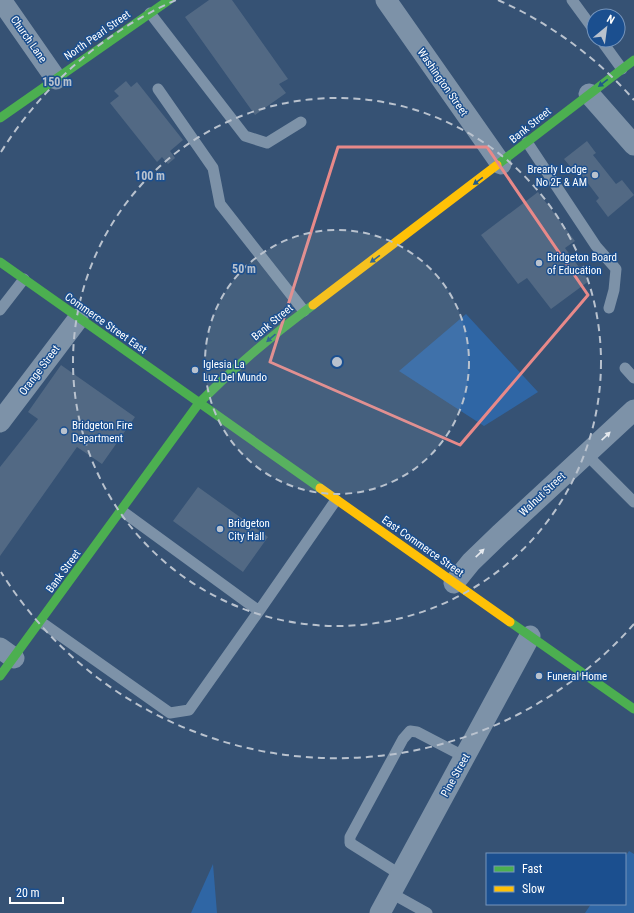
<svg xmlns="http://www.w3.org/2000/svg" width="634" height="913" viewBox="0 0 634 913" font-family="'Roboto Condensed',sans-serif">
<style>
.green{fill:#2f66a5}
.building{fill:#526984}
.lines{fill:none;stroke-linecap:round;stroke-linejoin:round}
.lane{stroke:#7d92a8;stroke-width:11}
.street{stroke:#7d92a8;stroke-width:21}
.fast{stroke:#4caf50;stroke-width:9}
.slow{stroke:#ffc107;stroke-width:9}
.oneway{fill:#205989}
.oneway2{fill:#e5e9ee}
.marked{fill:none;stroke:#e88989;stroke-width:3;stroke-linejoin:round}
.ring{fill:none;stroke:#b9c2ce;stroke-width:2;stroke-dasharray:7 5}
.poi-dot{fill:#b9c2ce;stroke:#1b4f8f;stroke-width:1.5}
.labels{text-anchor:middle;stroke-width:3;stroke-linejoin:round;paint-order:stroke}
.street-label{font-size:11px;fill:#fff;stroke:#1b4f8f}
.poi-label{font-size:11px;fill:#fff;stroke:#1b4f8f;text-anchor:start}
.centre{fill:#b9c2ce;stroke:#1b4f8f;stroke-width:2}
.ring-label{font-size:12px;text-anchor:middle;font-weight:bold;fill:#b9c2ce;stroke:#1b4f8f;stroke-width:3;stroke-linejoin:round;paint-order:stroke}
</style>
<rect width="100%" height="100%" fill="#365274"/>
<path class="green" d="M466 314 538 392 484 426 399 371Z
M629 851 634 854V913H585L591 904H625V857Z
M213 864 217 913H191Z"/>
<path class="building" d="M209 0H232L288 79 279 84 286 93 255 115 185 17Z
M126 81 131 87 137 82 183 140 170 151 175 158 168 164 162 157 157 162 110 103 119 96 114 91Z
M587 141 596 153 593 155 616 184 622 180 634 195 608 217 596 201 599 198 577 169 574 171 564 159Z
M538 192 575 241 565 248 589 281 551 309 527 278 518 284 481 235Z
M61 365 135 417 102 464 77 447 0 556V467L38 419 28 412Z
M198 487 268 537 243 572 173 521Z"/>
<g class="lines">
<path class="lane" d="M572 0 594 30
M150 13 245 136 267 143 301 122
M601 40 622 69
M158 89 213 168 220 204 304 311
M527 142 596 246 616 269 614 290 609 308
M0 310 24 279
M625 368 634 378
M586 454 634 502
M259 611 336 500
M41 622 170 713 189 710 259 611 122 511
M401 875 350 843V837L403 739 410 731 417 732 465 757
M391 893 427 913"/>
<path class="street" d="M1 0 56 79
M386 0 501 164
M589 94 634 145
M0 422 78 319
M454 583 471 562 500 534 634 410
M0 648 14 658
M380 913 530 636"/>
<path class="fast" d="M0 118 169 0
M497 165 634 60
M0 262 320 488
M510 622 634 709
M0 676 199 403C234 368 272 335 313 305"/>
<path class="slow" d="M313 305 497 165
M320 488 510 622"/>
</g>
<defs><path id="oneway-solid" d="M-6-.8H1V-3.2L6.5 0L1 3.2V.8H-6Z"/></defs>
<g class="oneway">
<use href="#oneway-solid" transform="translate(603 83) rotate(143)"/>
<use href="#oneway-solid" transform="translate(478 181) rotate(143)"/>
<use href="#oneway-solid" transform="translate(375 259) rotate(144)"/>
<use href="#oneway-solid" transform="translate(271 338) rotate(139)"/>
</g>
<g class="oneway2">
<use href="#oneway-solid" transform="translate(606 436) rotate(-43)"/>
<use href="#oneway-solid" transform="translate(480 553) rotate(-44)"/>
</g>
<path class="marked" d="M338 147H487L588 295 460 445 270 362Z"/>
<circle cx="337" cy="362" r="132" fill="#b9c2ce" fill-opacity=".12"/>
<g class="ring">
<circle cx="337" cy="362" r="132"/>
<circle cx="337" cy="362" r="264"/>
<path d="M634 624A396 396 0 0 1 1 572M1 152A396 396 0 0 1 176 0M498 0A396 396 0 0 1 634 100"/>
</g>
<g class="poi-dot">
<circle cx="595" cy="175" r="4"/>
<circle cx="539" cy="263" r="4"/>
<circle cx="195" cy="370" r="4"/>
<circle cx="64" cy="431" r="4"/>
<circle cx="220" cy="529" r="4"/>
<circle cx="539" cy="676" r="4"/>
</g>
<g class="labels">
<g class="street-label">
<text transform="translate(97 35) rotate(-35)" y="4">North Pearl Street</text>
<text transform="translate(29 39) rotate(55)" y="4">Church Lane</text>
<text transform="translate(443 82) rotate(55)" y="4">Washington Street</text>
<text transform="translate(530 125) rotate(-39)" y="4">Bank Street</text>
<text transform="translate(272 322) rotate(-40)" y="4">Bank Street</text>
<text transform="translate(106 323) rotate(35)" y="4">Commerce Street East</text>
<text transform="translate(39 370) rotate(-53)" y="4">Orange Street</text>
<text transform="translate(542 494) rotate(-43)" y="4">Walnut Street</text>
<text transform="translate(423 546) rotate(35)" y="4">East Commerce Street</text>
<text transform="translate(63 571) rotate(-54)" y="4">Bank Street</text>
<text transform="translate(455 775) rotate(-61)" y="4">Pine Street</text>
</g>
<g class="poi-label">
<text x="587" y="173" text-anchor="end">Brearly Lodge<tspan x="587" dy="13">No 2F &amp; AM</tspan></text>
<text x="547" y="261">Bridgeton Board<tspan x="547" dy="13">of Education</tspan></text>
<text x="203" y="368">Iglesia La<tspan x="203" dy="13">Luz Del Mundo</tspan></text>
<text x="72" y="429">Bridgeton Fire<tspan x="72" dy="13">Department</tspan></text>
<text x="228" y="527">Bridgeton<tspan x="228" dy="13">City Hall</tspan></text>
<text x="547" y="680">Funeral Home</text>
</g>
</g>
<circle cx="337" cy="362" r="6" class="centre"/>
<g class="ring-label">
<text x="57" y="86">150 m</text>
<text x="150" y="180">100 m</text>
<text x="244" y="273">50 m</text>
</g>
<rect x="486" y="853" width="140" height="52" fill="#1b4f8f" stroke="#7695bc"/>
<rect x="494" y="866" width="20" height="6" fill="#4caf50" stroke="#7695bc"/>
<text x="522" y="873" font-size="12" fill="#ffffff">Fast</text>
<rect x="494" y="886" width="20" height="6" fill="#ffc107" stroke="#7695bc"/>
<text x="522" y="893" font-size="12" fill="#ffffff">Slow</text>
<g transform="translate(606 28) rotate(29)"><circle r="19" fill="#1b4f8f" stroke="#7695bc"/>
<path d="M0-3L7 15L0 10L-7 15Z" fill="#b9c2ce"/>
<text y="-6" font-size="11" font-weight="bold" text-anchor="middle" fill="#ffffff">N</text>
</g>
<path d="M10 897v6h53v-6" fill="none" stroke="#ffffff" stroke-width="2"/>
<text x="16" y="897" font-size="12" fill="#ffffff" stroke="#1b4f8f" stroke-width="3" paint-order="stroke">20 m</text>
</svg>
